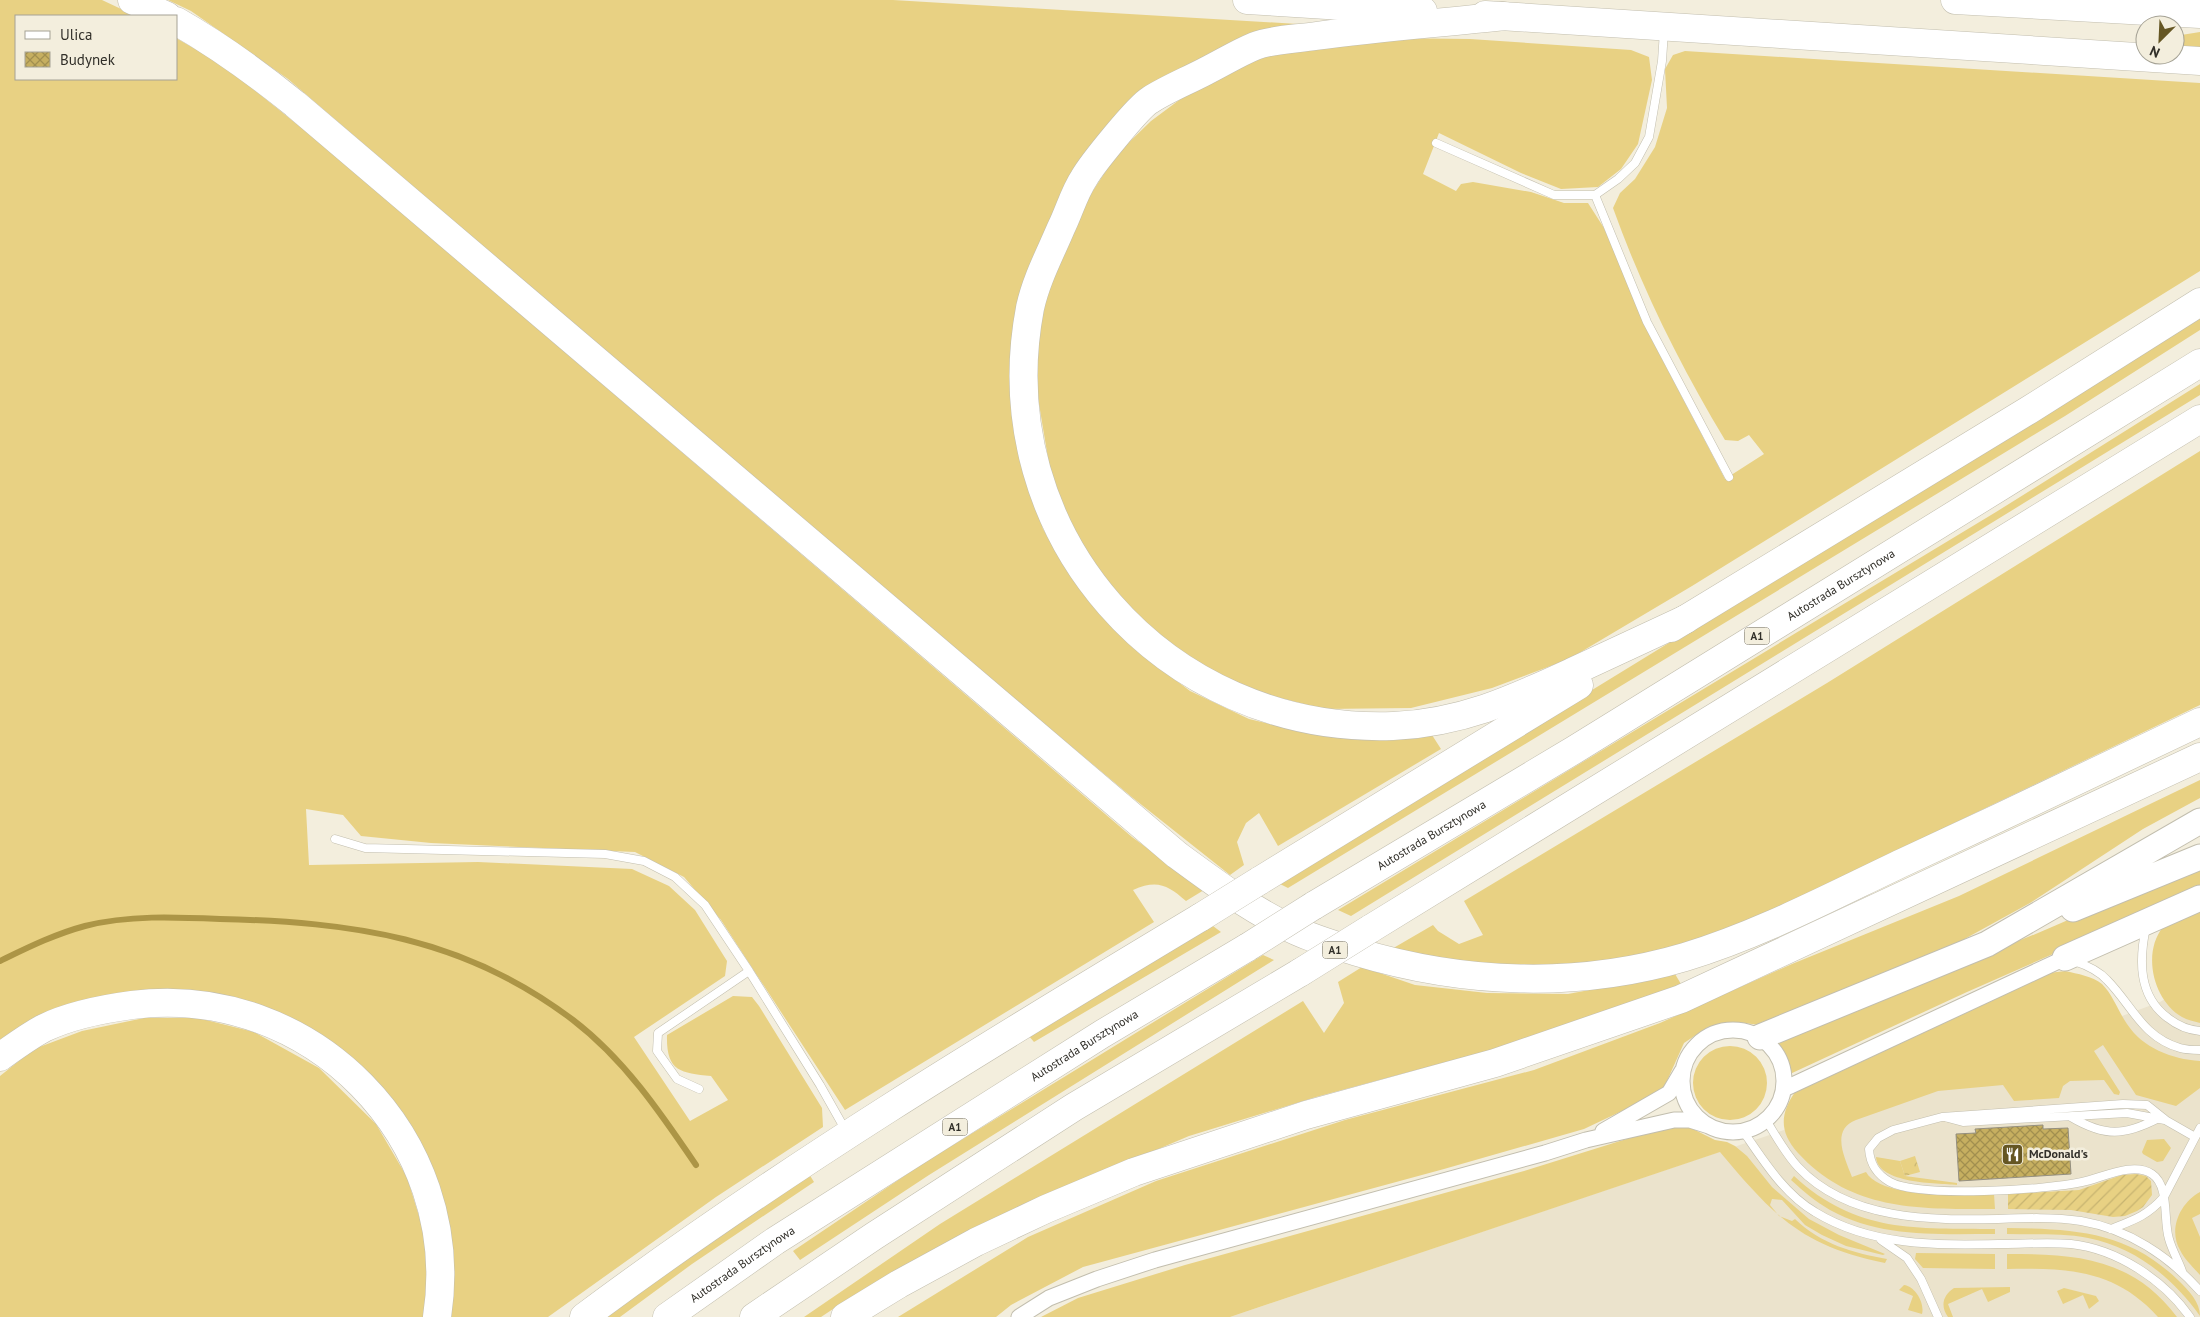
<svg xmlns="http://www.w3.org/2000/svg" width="2200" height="1317" viewBox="0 0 2200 1317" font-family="'PT Sans',sans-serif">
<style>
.built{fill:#ebe3cc}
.grass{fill:#e8d183}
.park{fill:url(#park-crowns)}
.garden{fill:url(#garden-furrows)}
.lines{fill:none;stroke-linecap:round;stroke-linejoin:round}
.stream{stroke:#ac9546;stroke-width:6}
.building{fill:url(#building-cross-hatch);stroke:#948f80}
.lane-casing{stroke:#c2beae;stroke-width:9}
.street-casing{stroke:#c2beae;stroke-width:17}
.primary-casing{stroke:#c2beae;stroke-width:27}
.highway-casing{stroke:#c2beae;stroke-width:29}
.lane{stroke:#fff;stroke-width:8}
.street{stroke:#fff;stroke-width:15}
.primary{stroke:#fff;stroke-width:25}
.highway{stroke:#fff;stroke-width:28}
.highway-bridge-casing{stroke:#c2beae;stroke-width:29;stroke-linecap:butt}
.highway-bridge{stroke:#fff;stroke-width:28}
.labels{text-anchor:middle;stroke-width:5;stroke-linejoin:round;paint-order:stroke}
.shield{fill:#f3eedd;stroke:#6b685f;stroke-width:1}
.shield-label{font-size:11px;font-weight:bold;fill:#312f29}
.street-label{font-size:12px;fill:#312f29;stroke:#f3eedd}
.poi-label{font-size:12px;font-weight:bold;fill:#312f29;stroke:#f3eedd;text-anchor:start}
</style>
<defs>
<pattern id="park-crowns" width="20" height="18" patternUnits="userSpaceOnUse" patternTransform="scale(1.25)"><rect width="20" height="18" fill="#e8d183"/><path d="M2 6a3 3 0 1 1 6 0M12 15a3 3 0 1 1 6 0" fill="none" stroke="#c7b471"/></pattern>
<pattern id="garden-furrows" width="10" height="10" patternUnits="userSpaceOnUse" patternTransform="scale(1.25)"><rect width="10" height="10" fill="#e8d183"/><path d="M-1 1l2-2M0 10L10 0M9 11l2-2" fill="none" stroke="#c7b471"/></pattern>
<pattern id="building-cross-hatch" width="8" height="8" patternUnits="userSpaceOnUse" patternTransform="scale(1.25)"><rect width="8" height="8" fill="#c6af60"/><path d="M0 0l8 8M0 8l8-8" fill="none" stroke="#a18f4f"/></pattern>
</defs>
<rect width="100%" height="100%" fill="#f3eedd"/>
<path class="built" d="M2200 978V1317H1230L2122 1016 2160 1002Z"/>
<path class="grass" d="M0 0H102L136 16H16V79H176V38L223 65 319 142 1132 837 1204 890 1186 901C1168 885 1157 879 1133 890L1154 922 845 1110 721 920 684 877 635 852 431 843 361 836 343 815 306 809 309 865 478 862 632 869 669 886 695 910 727 961 725 976 634 1037 690 1121 728 1100 711 1076C680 1073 666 1071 667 1035L733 996 752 997 759 1006 822 1108 823 1127 716 1197 548 1317H446L445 1216 306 1029 239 1000 143 991 0 1043Z
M168 0H893L1298 24 1233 45 1159 86 1024 289 1011 361 1017 443 1043 529 1082 592 1132 647 1190 691 1249 719 1307 733 1376 739 1432 735 1441 749 1278 846 1259 813 1246 823 1237 842 1244 865 1230 875 1133 798 862 571 288 79 191 11Z
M2200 32V48L2175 47V36Z
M1383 38 1470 39 1631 50 1649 57 1652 80 1638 144 1621 169 1598 187 1561 189 1521 173 1439 133 1423 174 1456 191 1461 184 1473 182 1531 192 1564 203H1588L1604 228 1652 340 1725 479 1764 454 1749 435 1738 441 1725 440C1681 367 1642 289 1613 208L1620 193 1635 179 1655 147 1667 108 1665 69 1673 55 1685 51 2200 83V271L1692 586 1569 659 1492 688 1411 708 1323 709 1258 692 1207 671 1146 628 1089 565 1053 488 1033 368 1043 300 1083 206 1117 154 1151 121 1190 92 1245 62 1302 48Z
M2200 317V330L2065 416 1288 888 1280 884 1447 779Z
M2200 384V395L1351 916 1338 910 1996 512Z
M2200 451V705L1725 933 1635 958 1540 969 1456 965 1390 950 1433 925 1438 931 1459 944 1483 935 1464 901 1827 683Z
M2200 780V798L2143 829 2030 903 1950 947 1760 1025 1736 1022 1708 1027 1684 1043 1662 1092 1584 1129 1444 1169 1083 1267 1011 1305 996 1317H898L1028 1237 1156 1181 1345 1120 1534 1070 1660 1023 1792 964 1959 896Z
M2200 863V889L1967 992 1790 1074 1787 1057 1773 1040 2038 933Z
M2200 906V1023C2194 1021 2187 1020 2182 1017 2153 1000 2142 953 2163 927 2171 918 2189 912 2200 906Z
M1213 926 1221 932 1034 1042 1028 1035Z
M1263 955 1274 960 929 1175 800 1260 793 1251 922 1164Z
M1362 967 1415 985 1487 993 1568 994 1675 974 1681 984 1565 1030 1316 1097 1189 1136 1090 1178 836 1307 821 1317H804L940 1224 1303 1001 1324 1033 1344 1003 1338 982Z
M2065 971C2078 974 2092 976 2102 984 2113 995 2118 1011 2127 1024 2143 1048 2171 1059 2200 1061V1088L2176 1106 2136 1095 2103 1045 2094 1051 2120 1092 2119 1095 2114 1094 2104 1080 2070 1081 2063 1086 2059 1098 2014 1101 2003 1085 1938 1091 1856 1120C1830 1130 1845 1158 1852 1177L1866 1172C1881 1199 1967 1196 1994 1194L1995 1209C1921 1209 1852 1212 1798 1153 1779 1132 1780 1114 1795 1092L2049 973Z
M144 1018H198L254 1032 319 1068 376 1124 407 1177 426 1239V1317H0V1076L34 1049 82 1031Z
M1693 1083a37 37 0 1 1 74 0a37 37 0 1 1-74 0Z
M1668 1126H1687L1715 1140 1727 1142 1735 1146 1747 1156 1772 1187 1809 1219 1839 1235 1885 1254 1883 1255 1846 1246 1822 1235 1805 1225 1782 1200 1772 1199 1770 1205 1779 1216 1792 1221 1795 1219C1821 1244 1853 1253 1887 1259L1885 1263C1801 1246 1773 1215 1720 1152L1230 1317H1041L1078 1298 1185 1265 1524 1171Z
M2164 1139 2171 1148 2163 1161 2157 1162 2143 1154 2142 1152 2147 1140Z
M1876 1157 1900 1161 1905 1176 1957 1183V1185C1937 1183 1878 1184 1876 1157Z
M809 1174 814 1182 692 1264 620 1317H605Z
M1794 1176C1857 1234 1916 1228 1995 1229V1234C1940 1234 1880 1238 1830 1210 1816 1202 1803 1191 1791 1180Z
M2200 1192V1214L2192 1218 2200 1237V1275C2193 1267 2185 1260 2180 1250 2168 1229 2180 1203 2200 1192Z
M2007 1228C2074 1229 2128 1231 2179 1281 2189 1291 2200 1302 2200 1316 2173 1278 2135 1247 2088 1238 2062 1233 2034 1235 2007 1234Z
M1916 1253 1995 1254V1269L1923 1268 1915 1259Z
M2007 1254C2075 1254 2132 1257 2177 1317H2158C2115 1269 2067 1268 2007 1269Z
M1904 1285C1915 1286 1925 1303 1922 1314L1908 1310 1913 1296 1899 1290Z
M2010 1287V1292L1988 1302 1982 1289 1948 1304 1953 1317H1948C1940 1306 1943 1295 1954 1288Z
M2064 1288 2096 1296 2099 1301 2089 1309 2083 1295 2063 1304 2057 1291Z"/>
<path class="park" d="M1915 1156 1920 1172 1905 1176 1900 1161Z"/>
<path class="garden" d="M2136 1174 2146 1176 2151 1181 2152 1195 2143 1207 2137 1211 2125 1216 2113 1217 2071 1210 2008 1209V1194L2079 1190 2122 1175Z"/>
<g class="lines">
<path class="stream" d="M0 961C27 948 55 934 85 926 128 915 175 917 220 919 352 922 464 937 573 1020 624 1059 660 1112 696 1165"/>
</g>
<path class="building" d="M2043 1125V1129L2068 1128 2071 1174 1959 1181 1956 1134 1976 1133 1975 1129Z"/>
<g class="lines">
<defs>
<path id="lane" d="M1436 143 1554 195H1595L1618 179 1635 163 1649 137 1662 61 1664 31
M1595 195 1647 322 1729 477
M335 839 365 848 605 854 644 861 675 877 705 905 749 971 820 1085 846 1131
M2146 927C2139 960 2138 996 2168 1018 2178 1026 2188 1030 2200 1031
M2074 961C2086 965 2098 970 2107 980 2132 1005 2142 1037 2180 1048 2187 1050 2194 1050 2200 1050
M699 1089 677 1079 657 1051 658 1033 749 971
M2071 1117C2105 1137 2124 1136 2159 1118
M1948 1118 1963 1122 2127 1113 2165 1120
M1766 1120C1776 1136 1785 1153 1798 1167 1849 1221 1931 1220 1998 1219 2026 1218 2054 1217 2081 1221 2128 1229 2169 1256 2200 1291
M1743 1131C1763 1160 1784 1194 1815 1212 1872 1247 1939 1245 2003 1244 2025 1244 2048 1242 2071 1244 2117 1249 2164 1280 2190 1317
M2111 1229C2134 1220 2147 1216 2164 1197L2200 1128
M1881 1240 1907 1258 1921 1279 1938 1317
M2182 1271C2178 1260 2172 1250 2169 1239 2163 1221 2170 1186 2152 1174 2133 1161 2102 1178 2082 1182 2046 1190 1920 1198 1890 1182 1876 1174 1870 1164 1869 1149L1878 1138 1893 1130 1942 1117 2123 1104 2147 1105 2167 1121 2195 1137"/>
<path id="street" d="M1682 1081a51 51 0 1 1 102 0a51 51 0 1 1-102 0Z
M1784 1089 2065 958
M1603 1131 1669 1093 1682 1071
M1019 1317 1049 1298 1097 1279 1155 1260 1545 1153 1586 1140 1674 1120H1690L1709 1126"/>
<path id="primary" d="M2073 909 2200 857
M2065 958 2200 898
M1760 1037 1987 944 2200 821"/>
<g id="highway">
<path d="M132 0 167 16"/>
<path d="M1247 0 1423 11"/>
<path d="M1955 0 2200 14"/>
<path d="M1485 15 2200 61"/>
<path d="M1504 16C1441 23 1379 27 1316 36 1297 39 1273 39 1255 46 1238 53 1222 63 1206 71 1187 81 1167 89 1150 100 1138 107 1092 164 1084 178 1074 193 1069 212 1061 228 1050 254 1036 280 1030 308 987 534 1165 734 1393 726 1461 723 1511 700 1572 672 1610 654 1648 637 1686 619"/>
<path d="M176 21C218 45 258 74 295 104L1177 855C1211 880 1246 906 1284 925 1306 937 1332 944 1357 952 1463 984 1577 989 1685 957 1761 934 1832 896 1904 862 2003 816 2102 769 2200 722"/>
<path d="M1671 628 2029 410 2200 302"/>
<path d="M1259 881 1579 685"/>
<path id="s1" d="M1313 906 1574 750 2200 363"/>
<path d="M1370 929 2200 419"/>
<path d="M0 1057C14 1047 29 1036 44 1028 71 1015 102 1009 132 1005 310 982 465 1138 437 1317"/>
<path d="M584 1317C781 1170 991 1043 1201 917"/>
<path id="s2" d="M667 1317 775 1241 1102 1034 1248 947"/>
<path d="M754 1317 874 1236 1074 1107 1301 972"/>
<path d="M845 1317 899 1284 976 1242 1046 1209 1134 1172 1306 1115 1495 1063 1681 999 2200 757"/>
</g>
</defs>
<use href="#lane" class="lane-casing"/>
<use href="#street" class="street-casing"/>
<use href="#primary" class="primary-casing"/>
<use href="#highway" class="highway-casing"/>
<use href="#lane" class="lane"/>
<use href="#street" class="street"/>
<use href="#primary" class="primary"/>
<use href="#highway" class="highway"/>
<defs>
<path id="highway-bridge" d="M1201 917 1259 881
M1248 947 1313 906
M1301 972 1370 929"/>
</defs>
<use href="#highway-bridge" class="highway-bridge-casing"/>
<use href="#highway-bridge" class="highway-bridge"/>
</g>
<defs>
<symbol id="restaurant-square" viewBox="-11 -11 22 22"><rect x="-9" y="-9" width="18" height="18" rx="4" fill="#655623" stroke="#f3eedd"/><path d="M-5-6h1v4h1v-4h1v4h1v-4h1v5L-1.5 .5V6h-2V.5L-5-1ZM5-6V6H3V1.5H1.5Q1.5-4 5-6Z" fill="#fff"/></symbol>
</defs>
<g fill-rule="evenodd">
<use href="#restaurant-square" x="2000" y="1142" width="25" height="25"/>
</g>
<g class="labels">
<g class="shield">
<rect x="1744.5" y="627.5" width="25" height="17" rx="4"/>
<rect x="1322.5" y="941.5" width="25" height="17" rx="4"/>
<rect x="942.5" y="1118.5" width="25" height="17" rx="4"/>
</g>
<g class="shield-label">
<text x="1757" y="640">A1</text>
<text x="1335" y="954">A1</text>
<text x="955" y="1131">A1</text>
</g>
<g class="street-label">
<text dy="4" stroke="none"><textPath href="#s1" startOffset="618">Autostrada Bursztynowa</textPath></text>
<text dy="4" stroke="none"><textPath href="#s1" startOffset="138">Autostrada Bursztynowa</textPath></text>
<text dy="4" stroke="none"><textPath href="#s2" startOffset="498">Autostrada Bursztynowa</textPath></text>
<text dy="4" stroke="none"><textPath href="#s2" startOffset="92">Autostrada Bursztynowa</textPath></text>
</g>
<g class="poi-label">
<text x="2029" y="1158">McDonald's</text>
</g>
</g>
<rect x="15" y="15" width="162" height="65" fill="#f3eedd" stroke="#a5a295"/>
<rect x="25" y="31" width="25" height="8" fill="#ffffff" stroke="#a5a295"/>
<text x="60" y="40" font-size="15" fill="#312f29">Ulica</text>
<rect x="25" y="52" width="25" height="15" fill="url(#building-cross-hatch)" stroke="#a5a295"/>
<text x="60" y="65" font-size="15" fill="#312f29">Budynek</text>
<g transform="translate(2160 40) rotate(204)"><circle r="24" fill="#f3eedd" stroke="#a5a295"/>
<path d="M0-4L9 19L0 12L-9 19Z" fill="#655623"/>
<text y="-8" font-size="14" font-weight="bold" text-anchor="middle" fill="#312f29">N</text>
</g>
</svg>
